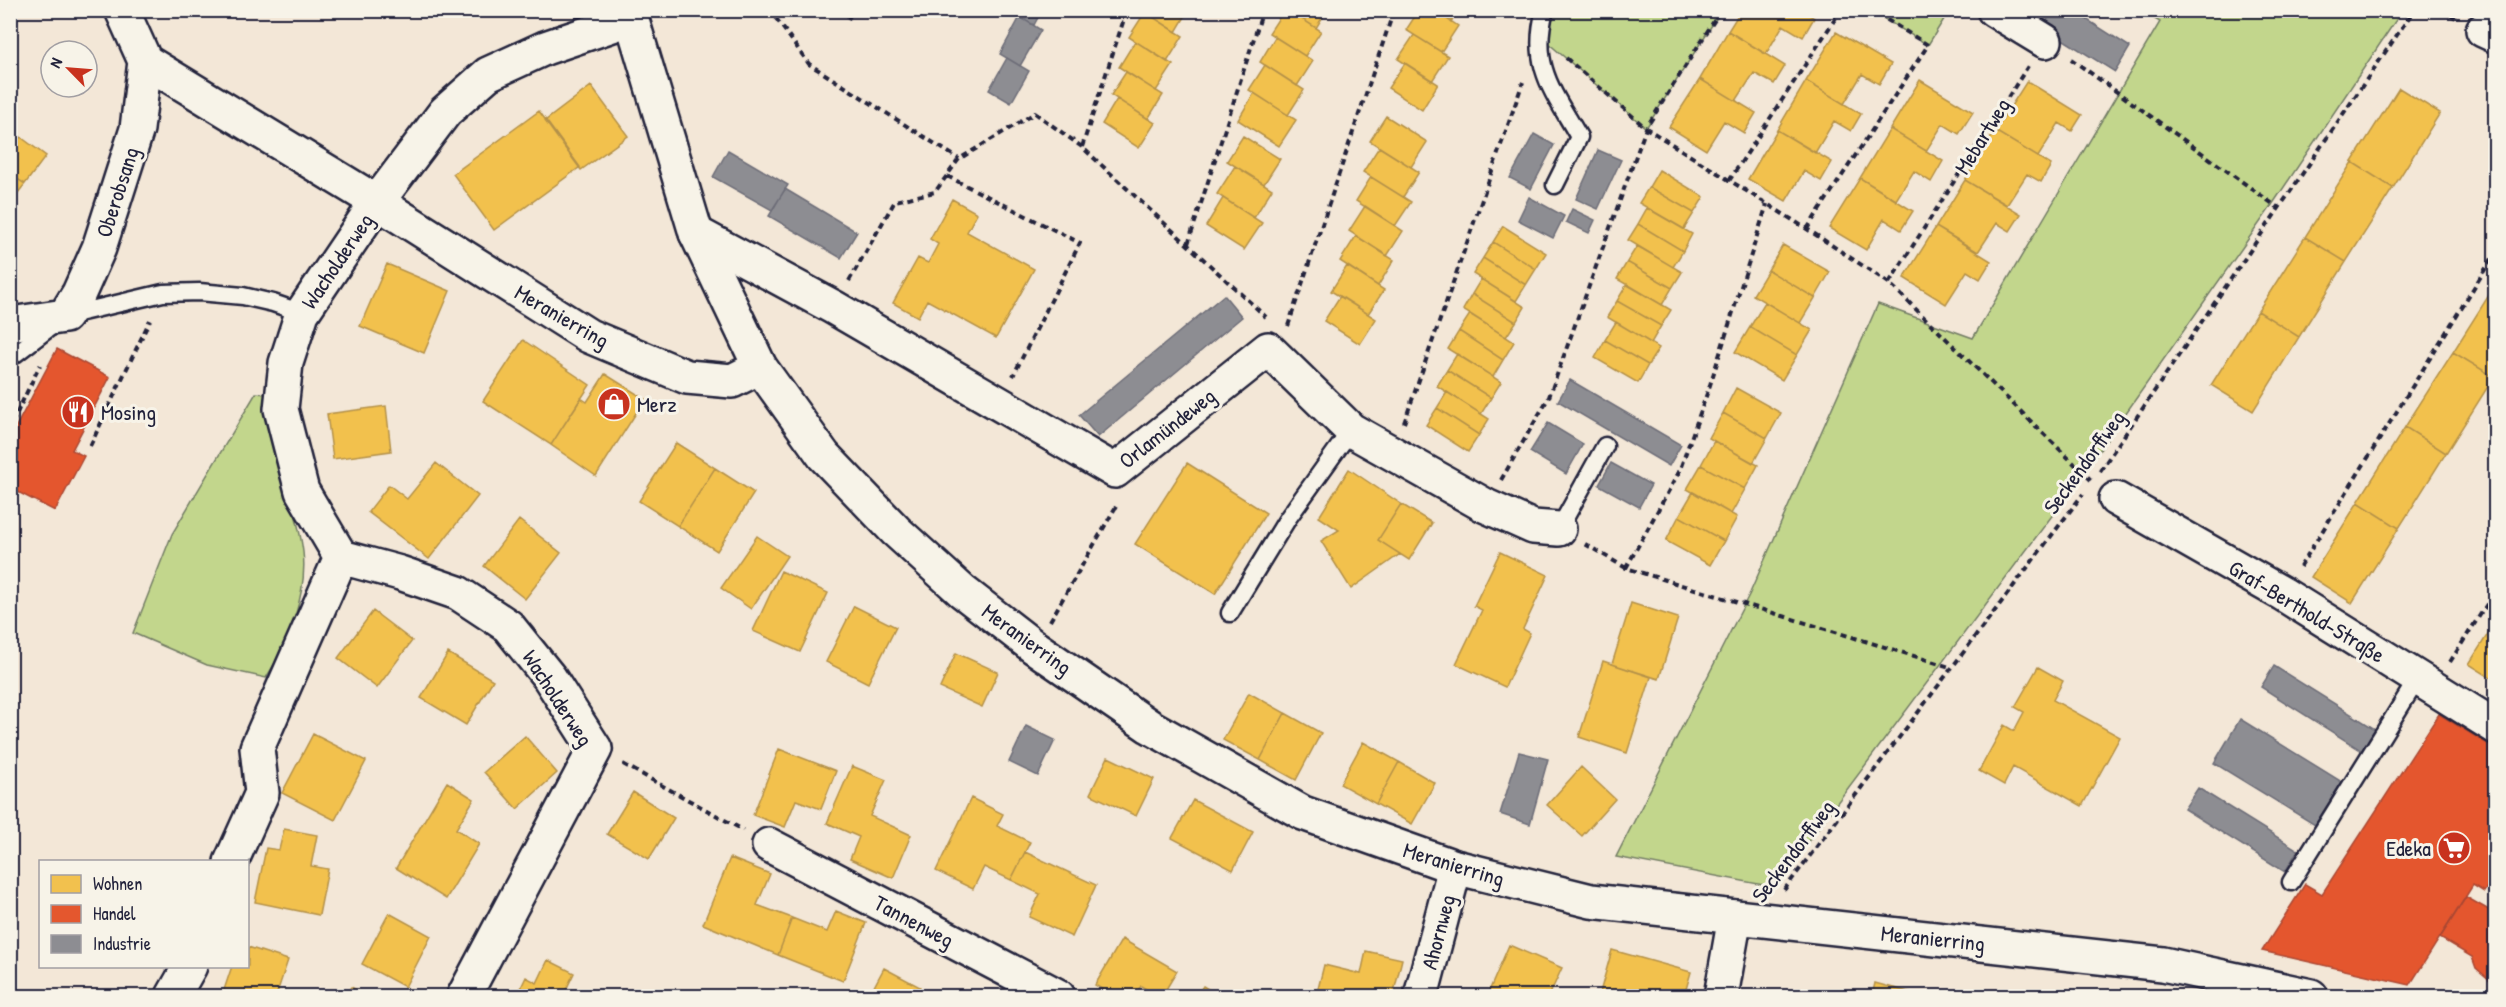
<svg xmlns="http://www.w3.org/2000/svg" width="2506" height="1007" viewBox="0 0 2506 1007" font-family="'Patrick Hand',sans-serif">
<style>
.green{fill:#c2d68c;stroke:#727c64;stroke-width:1.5}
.homes{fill:#f2c14e;stroke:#b49148;stroke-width:1.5}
.shops{fill:#e4572e;stroke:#aa4732;stroke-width:1.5}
.industry{fill:#8d8d92;stroke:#6d6d78;stroke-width:1.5}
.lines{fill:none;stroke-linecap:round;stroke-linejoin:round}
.lane-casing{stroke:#22223b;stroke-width:21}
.street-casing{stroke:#22223b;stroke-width:38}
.secondary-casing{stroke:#22223b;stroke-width:38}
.path{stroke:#22223b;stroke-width:4;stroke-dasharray:6 4.5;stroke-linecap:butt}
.lane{stroke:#f7f3e8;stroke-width:16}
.street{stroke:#f7f3e8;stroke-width:33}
.secondary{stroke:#f7f3e8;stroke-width:33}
.labels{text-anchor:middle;stroke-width:6;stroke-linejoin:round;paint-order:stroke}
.street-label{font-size:22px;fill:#22223b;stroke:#f7f3e8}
.poi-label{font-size:22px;fill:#22223b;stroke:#f7f3e8;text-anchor:start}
</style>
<rect width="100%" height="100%" fill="#f3e7d7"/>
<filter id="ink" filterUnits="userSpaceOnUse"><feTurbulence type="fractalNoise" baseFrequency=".0167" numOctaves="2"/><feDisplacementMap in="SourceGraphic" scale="12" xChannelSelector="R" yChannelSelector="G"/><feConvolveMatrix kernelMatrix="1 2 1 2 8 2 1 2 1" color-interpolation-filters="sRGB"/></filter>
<g filter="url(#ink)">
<path class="green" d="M1545 11H1721L1646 128 1539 35Z
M1871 11 1948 10 1949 11 1928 45Z
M2141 11H2402L2268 211 2078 481 1774 887 1616 857 1750 593 1878 304 1973 338 2160 22Z
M256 393 267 394C271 415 273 437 279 458 287 489 299 519 303 552 308 593 288 644 266 678L207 665 133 633 172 534Z"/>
<path class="homes" d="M1142 10H1189L1176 32Z
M1284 10H1288L1321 31 1305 56 1269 33Z
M1288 10H1327L1316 28Z
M1419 10H1434L1458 26 1441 52 1406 30Z
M1434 10H1458L1451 22Z
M1741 10H1802L1814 18 1803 37 1783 25 1766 54 1728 31Z
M1145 12 1183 36 1167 62 1129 37Z
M1728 31 1785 66 1774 84 1754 73 1736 101 1700 79Z
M1836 32 1891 64 1879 84 1862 74 1844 104 1806 81Z
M1414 35 1448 56 1432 81 1398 59Z
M1275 37 1313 61 1297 86 1260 62Z
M1135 41 1173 65 1156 91 1119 67Z
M1405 63 1438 84 1422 110 1388 88Z
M1265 65 1304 90 1288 115 1249 90Z
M1126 72 1163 95 1148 119 1111 95Z
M1700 79 1756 113 1744 133 1724 121 1706 150 1669 127Z
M1920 80 1973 112 1959 134 1943 124 1926 151 1890 129Z
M1806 81 1861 114 1851 131 1834 121 1815 153 1777 130Z
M2027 81 2082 115 2072 131 2059 123 2038 157 1995 131Z
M591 86 628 136 581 170 545 121Z
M2399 88 2440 113 2393 188 2352 162Z
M1254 93 1296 120 1279 146 1238 120Z
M1117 99 1155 123 1139 148 1102 124Z
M539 111 580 167 494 230 453 174Z
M1386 116 1427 142 1411 167 1370 141Z
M10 129 46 156 25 184 10 174Z
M1890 129 1943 161 1931 182 1914 171 1896 200 1860 178Z
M1777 130 1832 162 1821 181 1804 171 1786 201 1748 179Z
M1995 131 2051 165 2041 182 2027 174 2007 205 1965 180Z
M1243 136 1280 159 1264 184 1227 161Z
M1379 147 1419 172 1403 197 1363 172Z
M2352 162 2393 188 2346 262 2305 237Z
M1235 166 1272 189 1254 218 1217 194Z
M1659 170 1704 197 1694 213 1649 187Z
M10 174 25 184 10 203Z
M1371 177 1411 202 1395 226 1356 201Z
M1860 178 1913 211 1901 230 1884 219 1866 250 1829 228Z
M1965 180 2021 214 2010 231 1997 223 1978 252 1936 227Z
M1649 187 1694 213 1684 229 1639 203Z
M1223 198 1262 223 1244 250 1206 226Z
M952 199 977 213 967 232 1034 269 996 338 927 300 918 317 893 303 918 258 928 263 938 244 930 239Z
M1365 206 1403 231 1387 256 1349 231Z
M1647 208 1692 234 1683 251 1638 224Z
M1638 224 1683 251 1673 267 1628 240Z
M1503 226 1546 253 1536 269 1493 242Z
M1936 227 1991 261 1980 279 1967 271 1946 304 1904 278Z
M1356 236 1394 260 1378 286 1340 261Z
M2305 237 2346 262 2299 337 2258 311Z
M1493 242 1536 269 1526 285 1483 258Z
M1783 245 1830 272 1815 298 1768 270Z
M1637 246 1682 272 1672 288 1627 262Z
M1483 258 1526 285 1516 301 1473 274Z
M1627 262 1672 288 1662 305 1617 279Z
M387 264 450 291 424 353 360 326Z
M1347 266 1384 290 1368 314 1331 291Z
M1768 270 1815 298 1800 323 1753 295Z
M1481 279 1525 307 1516 322 1472 294Z
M1627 284 1671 310 1661 326 1617 301Z
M2496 284V375L2494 377 2453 352Z
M1472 294 1516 322 1506 337 1463 310Z
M1340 296 1376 319 1360 344 1324 321Z
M1617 301 1661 326 1651 343 1607 317Z
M1765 302 1812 330 1797 355 1750 327Z
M2258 311 2299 337 2253 411 2211 385Z
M1470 314 1514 342 1503 360 1459 331Z
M1616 322 1659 348 1648 365 1605 340Z
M1750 327 1797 355 1782 380 1735 352Z
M1459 331 1503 360 1493 377 1448 349Z
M523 340 590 385 551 445 483 401Z
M1605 340 1648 365 1638 383 1595 358Z
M2453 352 2494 377 2446 453 2405 427Z
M1457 354 1501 382 1491 398 1447 370Z
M1447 370 1491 398 1481 414 1437 386Z
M605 374 645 399 596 476 551 445 581 398 587 402Z
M1736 388 1781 413 1767 438 1723 413Z
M1447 392 1489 419 1479 435 1437 408Z
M386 406 391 451 333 459 327 414Z
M1437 408 1479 435 1468 452 1426 425Z
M1723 413 1767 438 1753 463 1709 438Z
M2405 427 2446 453 2399 528 2358 502Z
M1714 441 1758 465 1745 489 1701 465Z
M676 443 715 468 678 526 639 501Z
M436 463 478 496 429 559 368 512 389 485 407 499Z
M1187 463 1266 513 1215 594 1135 544Z
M1701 465 1745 489 1731 514 1687 489Z
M715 468 754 493 717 551 678 526Z
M1349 469 1401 504 1378 540 1400 554 1351 589 1321 541 1339 530 1319 517Z
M1693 492 1737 517 1724 541 1679 516Z
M2358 502 2399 528 2352 603 2311 577Z
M1401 504 1432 523 1409 560 1378 540Z
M1679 516 1724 541 1710 565 1666 541Z
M519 520 561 553 525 599 484 566Z
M757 536 787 556 751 609 721 588Z
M1500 552 1548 575 1523 629 1530 633 1505 687 1456 664 1482 610 1474 606Z
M781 571 828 593 800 652 753 631Z
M1631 603 1678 618 1659 679 1612 664Z
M854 606 896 627 868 683 826 662Z
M373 611 412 641 377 688 338 658Z
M2496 621V681L2469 664Z
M448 653 493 680 466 725 421 698Z
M956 653 998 672 982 707 940 688Z
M1603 661 1651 677 1627 753 1579 737Z
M2038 667 2063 681 2053 700 2120 737 2082 806 2013 767 2004 785 1979 771 2004 725 2014 731 2024 712 2015 707Z
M1249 693 1285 713 1260 760 1223 740Z
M1285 713 1321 733 1296 780 1260 760Z
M313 734 366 761 335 820 282 793Z
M525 736 557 773 517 809 484 772Z
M1363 742 1399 762 1376 804 1340 784Z
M779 749 836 771 821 809 796 800 785 827 753 815Z
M1108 757 1154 779 1136 816 1090 794Z
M1399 762 1435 783 1412 824 1376 804Z
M852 766 886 780 870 816 911 835 893 878 850 859 859 837 827 823Z
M1581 767 1615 799 1582 836 1547 805Z
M447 782 474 799 456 829 479 844 446 899 396 868Z
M633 792 674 818 649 859 607 834Z
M971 798 1003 814 997 826 1030 842 1011 880 984 867 973 889 936 871Z
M1193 800 1253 832 1233 870 1172 838Z
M284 829 317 835 311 866 328 869 319 915 255 902 266 848 279 850Z
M1025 852 1096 885 1072 937 1029 917 1040 894 1011 880Z
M730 858 770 874 757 905 792 918 778 955 703 924Z
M836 911 866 923 843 981 778 955 792 918 827 932Z
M389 913 431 936 405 987 362 964Z
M1122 939 1177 971 1162 996H1158L1141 986 1134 996H1113L1095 985Z
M1509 945 1562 968 1549 996H1487Z
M248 947 288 960 276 996H222L232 966H248Z
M1612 950 1691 972 1684 996H1599Z
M1366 951 1402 959 1393 996H1334L1317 993 1324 965 1361 974Z
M548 960 574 973 563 996H517L526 977 537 983Z
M884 968 920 987 915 996H869Z
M1875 983 1912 993 1911 996H1872Z
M1203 986 1219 996H1196Z
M351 987 367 996H345Z
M1232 988 1244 996H1226Z
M2041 989 2054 996H2037Z"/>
<path class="shops" d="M57 349 110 377 72 450 84 456 55 511 10 488V438Z
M2439 714 2496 749V874L2484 892 2473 885 2410 985 2262 951 2305 884 2322 894Z
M2466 897 2496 914V982L2491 981 2476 968 2472 957 2440 938Z"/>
<path class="industry" d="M1013 10H1042L1034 25 1011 13Z
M2053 10H2072L2130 47 2115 72 2043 27Z
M1020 17 1041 30 1020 66 1000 54Z
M1007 58 1029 71 1011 103 989 90Z
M1534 134 1554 145 1531 189 1510 178Z
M728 150 788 185 772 210 713 177Z
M1598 150 1621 160 1598 209 1576 199Z
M785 189 857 232 841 258 769 216Z
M1529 197 1564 216 1553 238 1518 220Z
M1572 209 1595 220 1589 233 1566 222Z
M1224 295 1242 317 1098 437 1079 415Z
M1570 380 1681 445 1669 466 1558 401Z
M1548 423 1583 444 1566 474 1530 452Z
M1611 463 1651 485 1639 507 1599 485Z
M2274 666 2375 729 2362 751 2261 687Z
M2240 719 2342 782 2315 825 2214 763Z
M1026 726 1055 740 1038 776 1009 762Z
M1519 752 1548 759 1530 824 1500 814Z
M2198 788 2298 850 2285 872 2184 809Z"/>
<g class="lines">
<defs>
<path id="lane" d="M1545 10C1530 66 1553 91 1579 137L1555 185
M10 358 65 316 163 293 199 292 243 296 273 303 302 313
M1559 529 1605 446
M1230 613 1288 518 1351 430
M2291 882 2418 678"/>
<path id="street" d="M1994 10 2045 41
M2483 30 2496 36
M145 61 377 202 589 336 687 377 732 381 760 367
M696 233 833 307 1115 471 1268 349 1351 430 1486 506 1533 527 1559 529
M10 324 65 316 79 293 99 248 137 129 145 61 122 10
M2116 499 2283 594 2496 727
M341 557 302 491 281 409 286 363 302 313 377 202 445 112 488 74 545 48 630 19
M769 845 1058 996
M231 862 262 793 257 748 341 557 400 573 458 593 508 626 549 677 595 749 464 996
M173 996 190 966
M1421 996 1455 867
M1721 996 1735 917"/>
<path id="secondary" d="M629 10 696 233 760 367 824 456 896 531 962 591 1034 647 1149 726 1303 813 1455 867 1591 901 2163 964 2311 996"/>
</defs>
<use href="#lane" class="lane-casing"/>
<use href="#street" class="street-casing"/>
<use href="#secondary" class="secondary-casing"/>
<path class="path" d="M770 10 809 64 959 159
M2441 10 2456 18
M848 19 853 10
M1566 58 1646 128 1807 229 1889 283 2091 480
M2071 59 2280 209
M1082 147 1127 10
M947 176 1080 243 1013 376
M1729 181 1841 10
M1807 229 1928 45 1871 10
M1188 244 1263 10
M849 281 895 201 935 192 959 159 1035 113 1082 147 1266 317
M1889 283 2028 66
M1288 326 1394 10
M12 423 40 365
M1404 423 1523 82
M90 446 150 320
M2100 471 2414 10
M1501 480 1549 397 1646 128 1721 10
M1585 544 1626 568 1950 667
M2300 567 2496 252
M1626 568 1679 472 1710 385 1767 204
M1050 621 1118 503
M2450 662 2496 590
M623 764 743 830
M1784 890 2083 494"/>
<use href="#lane" class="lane"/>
<use href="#street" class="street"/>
<use href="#secondary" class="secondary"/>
</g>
</g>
<defs>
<symbol id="shop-disc" viewBox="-11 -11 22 22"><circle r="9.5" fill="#c8321e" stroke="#f7f3e8"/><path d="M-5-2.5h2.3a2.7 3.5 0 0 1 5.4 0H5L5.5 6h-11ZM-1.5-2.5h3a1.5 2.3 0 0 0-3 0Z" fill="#fff"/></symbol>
<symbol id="restaurant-disc" viewBox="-11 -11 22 22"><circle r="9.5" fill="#c8321e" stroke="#f7f3e8"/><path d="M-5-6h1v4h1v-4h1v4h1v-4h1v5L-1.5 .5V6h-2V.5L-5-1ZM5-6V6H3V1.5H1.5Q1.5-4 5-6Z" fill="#fff"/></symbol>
<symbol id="supermarket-disc" viewBox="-11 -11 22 22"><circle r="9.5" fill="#c8321e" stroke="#f7f3e8"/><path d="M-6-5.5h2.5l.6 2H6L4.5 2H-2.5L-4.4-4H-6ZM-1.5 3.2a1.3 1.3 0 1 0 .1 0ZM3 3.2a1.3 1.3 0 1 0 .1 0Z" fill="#fff"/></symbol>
</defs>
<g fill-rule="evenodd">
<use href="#shop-disc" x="595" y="385" width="38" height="38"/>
<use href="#restaurant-disc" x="59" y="393" width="38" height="38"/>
<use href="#supermarket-disc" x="2435" y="829" width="38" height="38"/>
</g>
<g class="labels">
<g class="street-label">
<text transform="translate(1982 136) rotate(-58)" y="8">Mebartweg</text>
<text transform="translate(117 192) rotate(-72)" y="8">Oberobsang</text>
<text transform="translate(337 261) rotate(-56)" y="8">Wacholderweg</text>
<text transform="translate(562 316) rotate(30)" y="8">Meranierring</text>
<text transform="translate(1167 428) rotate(-38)" y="8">Orlamündeweg</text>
<text transform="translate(2084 462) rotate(-54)" y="8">Seckendorffweg</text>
<text transform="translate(2307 611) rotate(31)" y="8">Graf-Berthold-Straße</text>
<text transform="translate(1027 639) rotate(36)" y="8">Meranierring</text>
<text transform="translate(558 698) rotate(57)" y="8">Wacholderweg</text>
<text transform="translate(1793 851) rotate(-53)" y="8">Seckendorffweg</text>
<text transform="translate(1454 864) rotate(17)" y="8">Meranierring</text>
<text transform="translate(914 921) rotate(28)" y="8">Tannenweg</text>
<text transform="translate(1438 932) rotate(-75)" y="8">Ahornweg</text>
<text transform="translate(1933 938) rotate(6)" y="8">Meranierring</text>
</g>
<g class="poi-label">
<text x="637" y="412">Merz</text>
<text x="101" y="420">Mosing</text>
<text x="2431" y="856" text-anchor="end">Edeka</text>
</g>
</g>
<rect width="2506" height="1007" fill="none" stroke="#f7f3e8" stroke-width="36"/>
<rect x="18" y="18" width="2470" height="971" fill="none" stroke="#22223b" stroke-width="2" filter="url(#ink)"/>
<rect x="39" y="860" width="210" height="108" fill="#f7f3e8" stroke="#a29fa3" stroke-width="1.5"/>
<rect x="51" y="875" width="30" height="18" fill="#f2c14e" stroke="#a29fa3" stroke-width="1.5"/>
<text x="93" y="890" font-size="18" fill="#22223b">Wohnen</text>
<rect x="51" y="905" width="30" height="18" fill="#e4572e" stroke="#a29fa3" stroke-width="1.5"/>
<text x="93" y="920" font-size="18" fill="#22223b">Handel</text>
<rect x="51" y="935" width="30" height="18" fill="#8d8d92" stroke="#a29fa3" stroke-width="1.5"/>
<text x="93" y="950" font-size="18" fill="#22223b">Industrie</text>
<g transform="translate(69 69) rotate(295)"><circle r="28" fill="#f7f3e8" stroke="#a29fa3" stroke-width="1.5"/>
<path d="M0-4.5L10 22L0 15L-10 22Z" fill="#c8321e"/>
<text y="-9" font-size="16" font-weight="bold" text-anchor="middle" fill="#22223b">N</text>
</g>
</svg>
